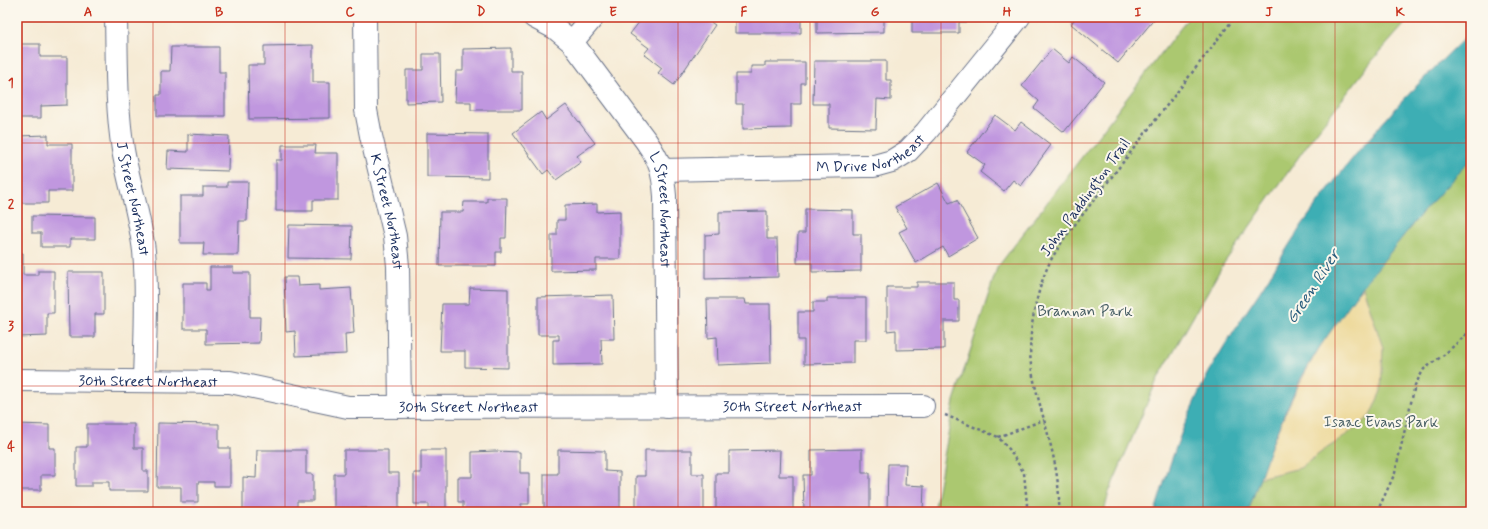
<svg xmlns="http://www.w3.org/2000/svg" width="1488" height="529" viewBox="0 0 1488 529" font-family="Mynerve,sans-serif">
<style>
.green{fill:#abc86f;stroke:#637c66}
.sand{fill:#eeda9e;stroke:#84847e}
.water{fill:#3caeb4;stroke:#2c6e89}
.building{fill:#c097df}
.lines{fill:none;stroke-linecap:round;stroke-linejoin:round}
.minor-casing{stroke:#687188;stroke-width:24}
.path{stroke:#687188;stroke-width:2.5;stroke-dasharray:3 3;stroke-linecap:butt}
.minor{stroke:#fff;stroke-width:22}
.grid{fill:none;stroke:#c8321e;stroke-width:1;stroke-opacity:0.55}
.labels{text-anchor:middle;stroke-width:4;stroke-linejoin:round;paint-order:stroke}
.street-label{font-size:15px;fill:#1b2f5e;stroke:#fbf7ec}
.park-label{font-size:15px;fill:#465d63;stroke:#fbf7ec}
.water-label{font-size:16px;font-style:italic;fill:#275b7c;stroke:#fbf7ec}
.neatline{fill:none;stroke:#c8321e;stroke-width:1.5}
.grid-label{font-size:13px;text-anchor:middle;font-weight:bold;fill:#c8321e}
</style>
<rect width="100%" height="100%" fill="#fbf7ec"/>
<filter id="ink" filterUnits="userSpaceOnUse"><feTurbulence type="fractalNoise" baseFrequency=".025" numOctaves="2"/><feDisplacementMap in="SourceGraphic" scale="8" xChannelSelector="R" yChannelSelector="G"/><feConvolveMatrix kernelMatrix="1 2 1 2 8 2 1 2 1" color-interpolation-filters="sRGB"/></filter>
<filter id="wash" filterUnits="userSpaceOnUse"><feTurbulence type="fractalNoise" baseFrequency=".012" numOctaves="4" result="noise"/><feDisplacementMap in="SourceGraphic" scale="16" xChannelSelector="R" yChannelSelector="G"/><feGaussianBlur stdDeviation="0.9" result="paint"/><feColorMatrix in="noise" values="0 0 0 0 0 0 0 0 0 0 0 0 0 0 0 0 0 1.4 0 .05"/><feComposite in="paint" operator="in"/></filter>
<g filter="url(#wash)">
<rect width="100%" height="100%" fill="#f6ebd5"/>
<path class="green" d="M1189 17H1411L1372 61 1312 138 1224 263 1157 380 1109 492 1104 512H934L954 401 997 268Z
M1471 159V512H1248L1271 446 1359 291 1421 214Z"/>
<path class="sand" d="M1363 287 1383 348 1381 391 1370 416 1340 440 1324 450 1300 468 1259 478C1284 410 1315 343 1363 287Z"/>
<path class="water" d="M1471 32V159L1421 214 1359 291 1319 348 1301 378 1286 410 1271 446 1248 512H1155C1168 468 1183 423 1204 382 1222 346 1246 313 1268 279 1279 261 1290 243 1302 225 1351 155 1409 90 1471 32Z"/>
<g id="blocks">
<path class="building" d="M643 17H703L715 25 674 85 658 73 662 68 644 54 649 48 630 34Z
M735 17H801V33H735Z
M817 17H884V32L817 33Z
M912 17H981V22H959V33H912Z
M1076 17H1156L1118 63 1071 24Z
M17 44H40V57H67V105L41 106V118H17Z
M313 45V82H330V118L249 119 248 65H264V46Z
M171 47H219V72H225V116H157V95H161V71H170Z
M511 48V71H522V110H471V102H455L456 71H463V49Z
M1052 49 1069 63 1073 57 1104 82 1064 132 1034 108 1039 101 1022 86Z
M423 54H440L441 102 406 103V70H423Z
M814 61H886V80H891V100L877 99 876 129 829 128V104H813Z
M765 62H805V83H801V104H791V128L743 129V104H736V74H751V66H765Z
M566 105 595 143 577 156 581 162 556 180 548 170 543 174 513 133 541 112 546 120Z
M995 115 1015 130 1021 122 1051 145 1021 186 1013 180 1004 191 980 172 985 165 967 152Z
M427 133 488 134V178L427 177Z
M188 134 229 136 228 171 167 169 168 151 188 152Z
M48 135V144H72V191H48V203H17V136Z
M282 145H316L315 153H338V200H313V211H276V160H282Z
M227 182H248L247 221H239L238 255H203L204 243H180V196H203V187H227Z
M938 183 949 203 957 200 978 238 948 256 943 247 916 263 899 232 907 228 895 207Z
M487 198H507L506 238H501V252H496V266H439L440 212H463L464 202H487Z
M597 204V212L620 211V259H596V270L551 271V235H557V220H565V205Z
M805 209 853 210V234H861V271L812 272V263H797L798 233H805Z
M767 211V239H777L778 277 705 279V235L719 234V212Z
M32 216 95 217V239H70V247H41V233H32Z
M289 225 352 226 351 259 288 258Z
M17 253H23V275H38V271H54V313H47V336L17 337Z
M210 267H233V273H250V317H260L259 343 206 344V329H183V283H206V290H210Z
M68 272H104V314H95V337H69Z
M284 277H297L298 286 319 285V290L351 288 354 333 345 334 346 354 296 356 295 331 286 332Z
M917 282H954V300H959V321H944V349L896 350V330L887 331V287H917Z
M470 288 508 289V368L465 367V351H440L442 304H469Z
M613 295 614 339H601L602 364 553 365V340H559V335H538V297Z
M827 298H866V340H853V363L804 364V340H798V312H813V302H827Z
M707 299H745L746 304H770L771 363 718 365 717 337 708 338Z
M158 423 219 424V448H230V486H214V482H198V502H181V487H157Z
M17 424 49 425V448H55V475H41V490H17Z
M87 424H134V448H143V471H148V491H109V482H92V486H76V447H87Z
M862 449V473H870V512H804L803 475H811V450Z
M257 450H306V474H313V501H297V512H243V477L256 478Z
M344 450H388V473H399V512H367V508L349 509V512H334V474H344Z
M421 450H446V512H429V504H414V473H421Z
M558 450 605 451V471L620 472V512H544V474H558Z
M645 450H692V474H704V512H636V476H645Z
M780 450 779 476H793V512H716V473H729V451Z
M496 451 520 452V473H529V504H521V512H463V502H458V477H472V452Z
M888 464H906L905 485 924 486 923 512H887Z"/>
</g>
</g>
<g filter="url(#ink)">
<use href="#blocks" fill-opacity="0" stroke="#687188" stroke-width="1"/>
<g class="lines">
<defs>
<g id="minor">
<path id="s1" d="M116 17C117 61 116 106 123 150 129 184 140 216 144 251 148 294 145 338 144 381"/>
<path id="s2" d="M365 17 366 110 371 136 395 236 398 266 400 407"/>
<path d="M534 17 555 28 572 42 593 17"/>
<path id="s3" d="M572 42 646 141C660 161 663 171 665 196L667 407"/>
<path id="s4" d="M662 170 863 166H874L892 161 908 151 926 132 1019 17"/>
<path id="s5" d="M17 380 230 382 348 407 923 406"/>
</g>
</defs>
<use href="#minor" class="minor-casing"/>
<path class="path" d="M945 415 998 437 1009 449 1024 473 1027 504 1026 512
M998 437 1044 420
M1059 512C1061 463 1041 418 1032 371 1026 341 1036 291 1049 264 1053 255 1059 248 1063 240L1235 17
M1377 512 1395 473 1415 385 1424 369 1445 354 1471 330"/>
<use href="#minor" class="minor"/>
</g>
</g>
<path class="grid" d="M153 17V512M285 17V512M416 17V512M547 17V512M678 17V512M810 17V512M941 17V512M1072 17V512M1203 17V512M1335 17V512M17 143H1471M17 264H1471M17 386H1471"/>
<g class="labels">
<g class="street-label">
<text dy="5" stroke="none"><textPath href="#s4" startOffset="212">M Drive Northeast</textPath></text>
<text transform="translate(1085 197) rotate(-54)" y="5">John Paddington Trail</text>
<text dy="5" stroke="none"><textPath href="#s1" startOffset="183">J Street Northeast</textPath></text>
<text dy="5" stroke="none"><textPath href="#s3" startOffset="196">L Street Northeast</textPath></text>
<text dy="5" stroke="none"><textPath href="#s2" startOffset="197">K Street Northeast</textPath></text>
<text dy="5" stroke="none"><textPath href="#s5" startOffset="131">30th Street Northeast</textPath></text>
<text dy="5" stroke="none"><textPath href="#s5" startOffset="778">30th Street Northeast</textPath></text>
<text dy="5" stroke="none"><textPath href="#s5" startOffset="454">30th Street Northeast</textPath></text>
</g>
<g class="park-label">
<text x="1085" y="316">Brannan Park</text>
<text x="1381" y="427">Isaac Evans Park</text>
</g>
<g class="water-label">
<text transform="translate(1312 286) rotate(-57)" y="6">Green River</text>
</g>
</g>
<rect width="1488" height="529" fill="none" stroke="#fbf7ec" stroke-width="44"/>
<rect x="22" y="22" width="1444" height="485" class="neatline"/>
<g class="grid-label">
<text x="88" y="16">A</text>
<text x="219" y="16">B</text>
<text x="350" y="16">C</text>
<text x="481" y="16">D</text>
<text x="613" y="16">E</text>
<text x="744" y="16">F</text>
<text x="875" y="16">G</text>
<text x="1007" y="16">H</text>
<text x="1138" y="16">I</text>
<text x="1269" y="16">J</text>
<text x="1400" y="16">K</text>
<text x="11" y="87">1</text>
<text x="11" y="208">2</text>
<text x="11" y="330">3</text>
<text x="11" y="451">4</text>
</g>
</svg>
